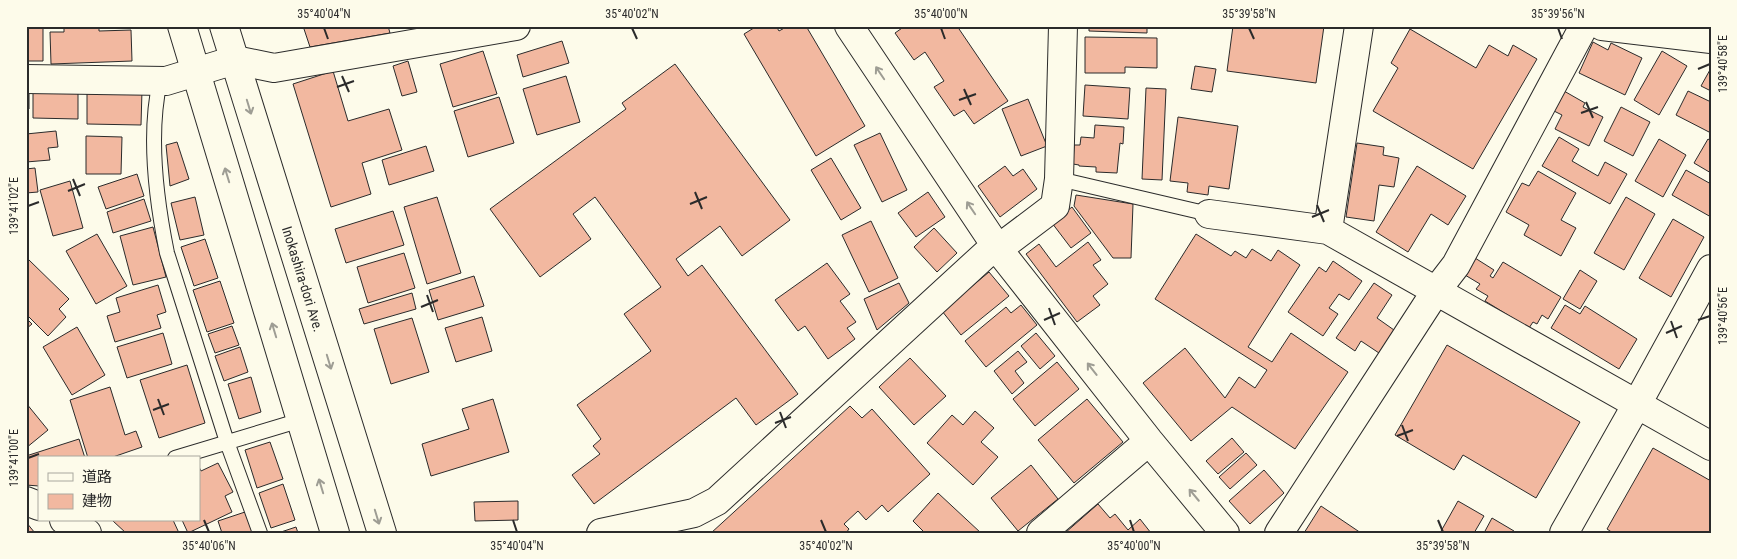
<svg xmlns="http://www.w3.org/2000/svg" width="1737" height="559" viewBox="0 0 1737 559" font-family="'Roboto Condensed','Noto Sans JP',sans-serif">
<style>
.building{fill:#f2b8a0;stroke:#2b2b2b}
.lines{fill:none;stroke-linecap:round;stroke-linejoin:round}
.lane-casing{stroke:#2b2b2b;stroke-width:16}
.street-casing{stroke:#2b2b2b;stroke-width:30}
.secondary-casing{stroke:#2b2b2b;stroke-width:30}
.lane{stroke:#fdfbea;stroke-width:14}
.street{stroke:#fdfbea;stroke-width:28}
.secondary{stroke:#fdfbea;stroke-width:28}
.oneway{stroke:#9e9d94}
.ticks{fill:none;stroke:#2b2b2b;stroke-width:2}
.labels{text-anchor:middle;stroke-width:4;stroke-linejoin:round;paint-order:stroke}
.street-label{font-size:14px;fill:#2b2b2b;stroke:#fdfbea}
.neatline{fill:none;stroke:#2b2b2b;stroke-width:2}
.ticks-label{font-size:12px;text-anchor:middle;fill:#2b2b2b}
</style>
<rect width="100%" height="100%" fill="#fdfbea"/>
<path class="building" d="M26 26H43V61H26Z
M64 26H99V31L131 30 132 61 51 64 50 32H64Z
M303 26H388L390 33 310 47Z
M757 26H776L779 31 788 26H806L865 126 816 156 744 34Z
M905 26H957L1008 101 974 124 964 110 954 116 934 87 944 81 925 52 914 60 895 33Z
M1089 26H1147V33L1089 31Z
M1233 26H1324L1316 83 1227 71Z
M1410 29 1476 68 1489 45 1508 56 1513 45 1537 59 1473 169 1373 111 1398 68 1391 63Z
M1085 37 1157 38V68L1125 67V73H1085Z
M562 41 569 63 523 77 517 55Z
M1593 42 1608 50 1611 43 1642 58 1625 95 1579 73Z
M483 51 497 94 453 107 440 64Z
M1662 51 1687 66 1659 115 1634 100Z
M408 61 417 92 402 96 393 66Z
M675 64 790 220 742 256 720 226 676 259 688 276 702 265 798 394 756 425 736 398 594 504 572 475 600 454 593 446 601 439 577 405 651 351 624 314 661 287 595 197 573 214 591 239 540 277 490 209 626 109 622 103Z
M1195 66 1216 69 1212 92 1191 89Z
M1711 68V91L1701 86Z
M333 71 348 121 389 109 402 150 362 163 371 194 331 207 293 84Z
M566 76 580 122 537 135 523 89Z
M1085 85 1130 88 1128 119 1083 116Z
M26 88 29 89V109H26Z
M33 88 78 89V119L33 118Z
M1146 88 1166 89 1162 180 1142 179Z
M87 89 142 90 141 125 87 124Z
M1564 91 1585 103 1583 107 1603 117 1589 146 1555 129 1562 115 1554 111Z
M1688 91 1711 102V129L1709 132 1676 115Z
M499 97 514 143 468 157 454 111Z
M1028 99 1047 146 1021 156 1002 109Z
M1621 107 1650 122 1633 156 1604 141Z
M1178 117 1238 126 1229 189 1209 186 1208 195 1187 192 1188 183 1170 181Z
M1095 125 1124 127 1123 144 1120 143 1117 173 1096 172V167L1079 166V165L1073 164 1074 145H1080L1081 137 1094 138Z
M56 131 58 147 48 148 50 160 26 162V134Z
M880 133 907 190 882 202 854 145Z
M86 136 122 137 121 174H86Z
M1559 137 1579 149 1572 161 1598 176 1605 162 1627 174 1610 204 1542 166Z
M1659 139 1686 155 1663 197 1635 181Z
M1708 139 1711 141V173L1694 163Z
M177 142 189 179 170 186 166 145Z
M1357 143 1384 147 1383 155 1399 158 1394 187 1379 185 1374 221 1346 217Z
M426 146 434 171 389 185 382 160Z
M831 158 861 208 841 220 811 170Z
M1005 166 1013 176 1023 169 1037 189 1000 217 978 186Z
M1417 166 1466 196 1448 225 1431 214 1408 252 1376 232Z
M35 168 38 192 26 193V169Z
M1686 170 1711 184V217L1672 195Z
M1538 171 1576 193 1561 220 1576 228 1561 256 1524 235 1529 225 1506 212 1522 183 1529 186Z
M137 174 144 196 106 209 98 187Z
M70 181 83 228 53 236 40 190Z
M928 192 945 217 916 237 898 213Z
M1076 195 1133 204 1131 258H1113L1074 206Z
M195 197 204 235 180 240 171 203Z
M437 197 461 273 427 284 404 207Z
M1626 197 1655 214 1624 270 1594 253Z
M144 199 151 221 113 233 107 212Z
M1072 207 1091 233 1071 248 1052 223Z
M393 211 404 245 346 263 335 229Z
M1673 219 1704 237 1671 297 1639 278Z
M871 221 898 278 869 292 842 235Z
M153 227 166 277 133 285 120 236Z
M934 228 957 253 937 272 914 247Z
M97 234 127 286 96 304 66 251Z
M1196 234 1231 256 1235 251 1246 258 1252 249 1271 261 1278 250 1300 265 1248 347 1272 362 1291 333 1348 372 1295 449 1232 407 1191 441 1143 383 1185 348 1225 398 1239 377 1255 388 1267 370 1155 299Z
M205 239 218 278 194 286 181 247Z
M1088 242 1101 260 1093 265 1108 284 1093 296 1100 305 1077 322 1026 254 1039 244 1056 267Z
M404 253 415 288 368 303 357 267Z
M1475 258 1494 270 1490 276 1493 278 1503 262 1561 297 1548 319 1542 315 1537 324 1533 322 1529 328 1485 301 1488 296 1476 289 1480 284 1465 275Z
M28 259 69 299 59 309 66 317 48 336 26 314V261Z
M1333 261 1362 281 1349 300 1339 294 1329 308 1338 314 1323 336 1288 312 1319 267 1326 272Z
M827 263 850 294 840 301 856 322 847 328 855 339 828 359 805 326 798 331 775 300Z
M1580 270 1597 281 1580 309 1563 299Z
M989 272 1009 296 961 335 942 311Z
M474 276 484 306 438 320 429 290Z
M220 281 234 323 207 332 193 290Z
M899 283 909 303 877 330 864 299Z
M1374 283 1392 295 1377 318 1394 330 1379 353 1361 341 1355 351 1336 338Z
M158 285 166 312 157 315 161 328 115 342 107 316 120 312 116 298Z
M412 293 416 309 364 324 359 309Z
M1021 305 1037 325 986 367 965 341 1006 307 1011 313Z
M1565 305 1580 314 1585 306 1637 339 1619 369 1551 328Z
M482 317 492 351 456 362 445 328Z
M26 318 32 324 26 329Z
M412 318 429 372 391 384 374 329Z
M232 326 239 345 215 353 208 334Z
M77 327 105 375 72 395 43 347Z
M163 333 172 364 127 378 117 347Z
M1036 333 1055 356 1040 369 1021 346Z
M1447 345 1580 422 1536 498 1463 455 1454 470 1395 435Z
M240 347 248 372 224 381 215 356Z
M1018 351 1027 362 1015 371 1024 383 1012 394 994 371Z
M910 358 946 396 914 425 879 387Z
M1057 362 1079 389 1035 426 1013 399Z
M187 365 205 423 159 438 140 380Z
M251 377 261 412 239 419 228 384Z
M110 387 125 435 136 431 142 447 110 458H88L70 400Z
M493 399 509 452 431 476 422 444 469 429 462 409Z
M1087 399 1123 442 1074 483 1038 440Z
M26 403 48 430 26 448Z
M850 406 862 418 872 409 930 474 888 512 882 505 866 520 858 511 844 524 849 529 846 533H711Z
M975 411 994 428 981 442 998 457 973 485 927 443 952 415 963 425Z
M1232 438 1244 452 1218 474 1206 461Z
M79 439 85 458H39V486L26 485V466L28 465 26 456Z
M270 442 283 479 257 488 245 450Z
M1653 448 1711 481V533H1613L1607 529Z
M1246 453 1257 465 1230 489 1219 477Z
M218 463 233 492 225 496 232 512 188 533 182 520H199V467L201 471Z
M1031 465 1058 499 1018 531 991 498Z
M1264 470 1284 493 1250 524 1229 501Z
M283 484 295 520 271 528 259 493Z
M938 493 981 533H925L913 521Z
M518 501V520L475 521 474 502Z
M1458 501 1484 516 1474 533H1440Z
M1098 504 1110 518 1115 514 1128 530 1140 519 1151 533H1065Z
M1321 506 1361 533H1304Z
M245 512 253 533H222L218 521Z
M1492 518 1514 531 1513 533H1484Z
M115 520H173L179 533H126L113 521Z
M26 522 35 533H26Z
M296 527 298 533H278Z"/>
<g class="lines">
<defs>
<path id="lane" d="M160 81C148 134 156 199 167 253L227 442 260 533
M1059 179 1209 214
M175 458 301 420"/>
<path id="street" d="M849 26 998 249 1149 441 1225 533
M1602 26 1711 39
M26 79 166 81 235 60 274 68 516 26
M1209 214 1328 230 1711 446
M1328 230 1359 26
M26 501 39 506
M64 520 87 533
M601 533 694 513 717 501 986 254 998 249 1055 206 1059 179 1063 26
M1041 533 1149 441
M1279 533 1436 291 1456 265 1584 26
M1564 533 1637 404 1711 269"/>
<g id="secondary">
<path d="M182 26 335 533"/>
<path id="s1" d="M224 26 382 533"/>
</g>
</defs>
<use href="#lane" class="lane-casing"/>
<use href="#street" class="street-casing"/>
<use href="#secondary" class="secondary-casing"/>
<use href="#lane" class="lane"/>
<use href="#street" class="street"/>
<use href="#secondary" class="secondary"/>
</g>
<defs><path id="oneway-shaft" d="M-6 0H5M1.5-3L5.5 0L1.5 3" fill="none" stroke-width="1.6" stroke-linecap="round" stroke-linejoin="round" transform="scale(1.25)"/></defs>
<g class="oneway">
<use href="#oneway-shaft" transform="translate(880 73) rotate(-124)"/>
<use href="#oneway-shaft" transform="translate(249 107) rotate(73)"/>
<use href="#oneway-shaft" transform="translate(227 175) rotate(-107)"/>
<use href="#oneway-shaft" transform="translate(971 208) rotate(-124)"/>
<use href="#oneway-shaft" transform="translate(274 330) rotate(-107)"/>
<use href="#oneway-shaft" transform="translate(329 362) rotate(73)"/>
<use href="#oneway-shaft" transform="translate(1092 369) rotate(-128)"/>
<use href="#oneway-shaft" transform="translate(321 486) rotate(-107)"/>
<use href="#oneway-shaft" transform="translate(1194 495) rotate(-130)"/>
<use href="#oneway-shaft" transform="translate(377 517) rotate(73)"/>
</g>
<path class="ticks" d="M324 28 328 39M632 28 637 39M941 28 945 39M1249 28 1254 39M1558 28 1562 39M1698 69 1710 64M342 76 349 92M337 87 354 81M964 89 971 105M959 100 976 94M1586 102 1593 118M1581 113 1598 107M73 179 80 196M68 191 85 184M695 192 702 209M690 204 707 197M1317 205 1324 222M28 206 39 202M1312 217 1329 210M427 295 433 312M421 307 438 300M1049 308 1055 325M1044 320 1060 313M1698 320 1710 316M1671 321 1677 338M1666 333 1682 326M158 399 164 415M153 410 169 404M780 412 786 428M775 423 791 417M1402 425 1408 441M1397 436 1413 430M28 458 39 454M204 520 209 532M513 520 517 532M821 520 826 532M1130 520 1134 532M1438 520 1443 532"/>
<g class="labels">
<g class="street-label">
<text dy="5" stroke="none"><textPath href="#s1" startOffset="265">Inokashira-dori Ave.</textPath></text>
</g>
</g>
<rect width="1737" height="559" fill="none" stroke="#fdfbea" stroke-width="55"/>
<rect x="38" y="456" width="162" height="65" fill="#fdfbea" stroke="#a9a89e"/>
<rect x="48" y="473" width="25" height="8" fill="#fdfbea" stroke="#a9a89e"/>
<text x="82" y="482" font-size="15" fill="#2b2b2b">道路</text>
<rect x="48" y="494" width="25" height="15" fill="#f2b8a0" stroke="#a9a89e"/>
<text x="82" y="506" font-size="15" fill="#2b2b2b">建物</text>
<rect x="28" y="28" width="1682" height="504" class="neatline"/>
<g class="ticks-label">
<text x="324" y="18">35°40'04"N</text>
<text x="632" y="18">35°40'02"N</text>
<text x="941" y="18">35°40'00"N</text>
<text x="1249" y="18">35°39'58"N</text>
<text x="1558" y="18">35°39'56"N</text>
<text transform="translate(1723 64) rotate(-90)" y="4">139°40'58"E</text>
<text transform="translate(14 206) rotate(-90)" y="4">139°41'02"E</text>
<text transform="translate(1723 316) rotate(-90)" y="4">139°40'56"E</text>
<text transform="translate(14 458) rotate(-90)" y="4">139°41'00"E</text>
<text x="209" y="550">35°40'06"N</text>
<text x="517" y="550">35°40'04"N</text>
<text x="826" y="550">35°40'02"N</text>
<text x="1134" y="550">35°40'00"N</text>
<text x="1443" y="550">35°39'58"N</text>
</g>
</svg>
